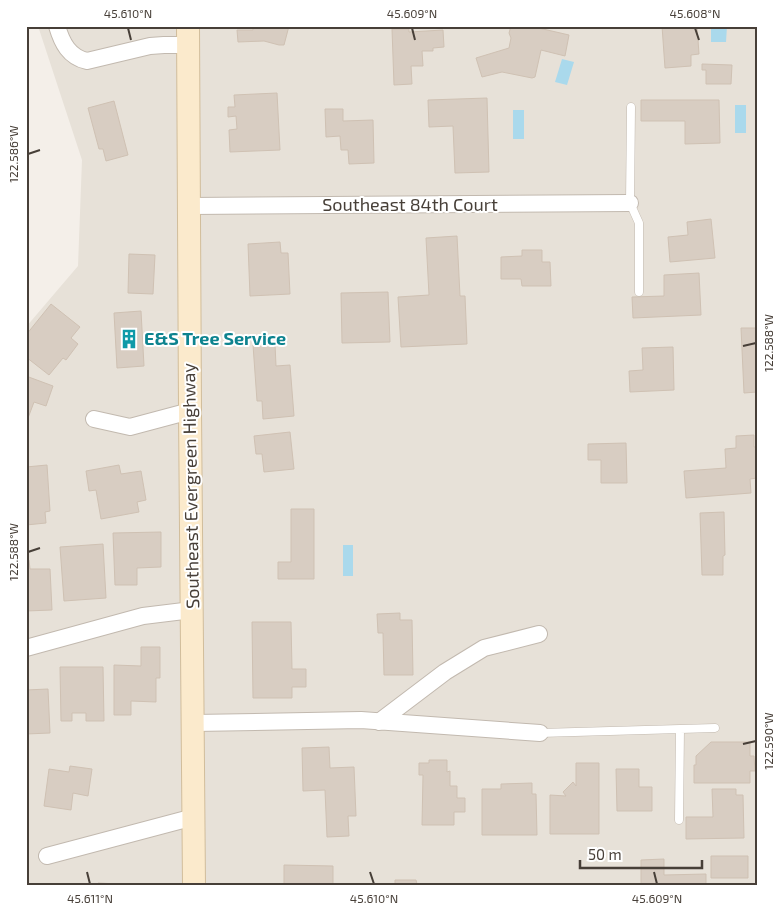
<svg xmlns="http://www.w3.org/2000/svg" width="783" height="912" viewBox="0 0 783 912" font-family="'Exo 2',sans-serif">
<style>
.residential{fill:#e7e1d8}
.water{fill:#aad9ec}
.building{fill:#d8cdc2;stroke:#cfc1b3}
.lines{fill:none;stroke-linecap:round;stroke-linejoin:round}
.lane-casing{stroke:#c2b9af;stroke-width:9}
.street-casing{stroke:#c2b9af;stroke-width:18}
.secondary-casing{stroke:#d1bd9b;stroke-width:24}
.lane{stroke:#fff;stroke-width:8}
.street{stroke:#fff;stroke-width:16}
.secondary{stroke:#fbeacc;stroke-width:22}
.ticks{fill:none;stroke:#473f38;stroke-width:2}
.labels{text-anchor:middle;stroke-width:4;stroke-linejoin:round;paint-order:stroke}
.street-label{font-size:18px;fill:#473f38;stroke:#fff}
.culture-label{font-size:18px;font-weight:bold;fill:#0d838f;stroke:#fff;text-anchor:start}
.neatline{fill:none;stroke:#473f38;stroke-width:2}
.ticks-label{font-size:12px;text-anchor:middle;fill:#473f38}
</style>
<rect width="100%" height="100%" fill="#f4efe9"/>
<path class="residential" d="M38 26H757V886H26V327L78 266 82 160Z"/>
<path class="water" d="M711 26H727L726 42H711Z
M562 59 574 62 567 85 555 82Z
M735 105H746V133H735Z
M513 110H524V139H513Z
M343 545H353V576H343Z"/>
<path class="building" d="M253 26H289L284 45H279L264 41 238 42 237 30H253Z
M511 26H530L569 35 565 56 541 50 535 77 532 78 502 72 482 77 476 58 509 48 511 38 509 33Z
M662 26H697L699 54 691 55V66L665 68Z
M392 29H409V32L443 30 444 47 433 48V51H422L423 66H411L412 84 394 85Z
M702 64 732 65 731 84H706V70H702Z
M277 93 280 150 230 152 229 130 237 129 236 116 228 117V107H235L234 95Z
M487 98 489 172 455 173 453 126 429 127 428 100Z
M641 100H719L720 143 685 144V121H641Z
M114 101 128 155 106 161 103 149H99L88 108Z
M325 109H343V121L373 120 374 163 349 164 348 150H341L340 136 326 137Z
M711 219 715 258 670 262 668 237 688 235 687 222Z
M457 236 460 296H465L467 344 401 347 398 297 429 295 426 238Z
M280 242 281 253H288L290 294 250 296 248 244Z
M522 250H542V262H550L551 286H522L521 279H501V257L522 256Z
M129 254 155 255 153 294 128 293Z
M699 273 701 315 633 318 632 297 664 296V275Z
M388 292 390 342 342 343 341 293Z
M51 304 80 327 71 338 78 344 66 360 63 358 49 375 26 357V335Z
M141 311 144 366 117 368 114 313Z
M741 328H757V392L744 393Z
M275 344 276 366 290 365 294 416 263 419 262 401H257L253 345Z
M673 347 674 390 630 392 629 371 643 370 642 348Z
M26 376 53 386 46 406 34 402 28 418 26 417Z
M290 432 294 469 264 472 262 454H256L254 436Z
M754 435V447H757V478L750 479 751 493 686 498 684 471 726 468 725 449 736 448V436Z
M626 443 627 483H601V460H588V444Z
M47 465 50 511 45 512 46 523 26 525V467Z
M119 465 121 474 141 471 146 500 137 502 139 512 101 519 96 490 89 491 86 471Z
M291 509H314V579H278V562H291Z
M724 512 725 555 723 556V575H702L700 513Z
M161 532V567L137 568V585H115L113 533Z
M103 544 106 598 64 601 60 547Z
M26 560H29L30 569H50L52 610 26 611Z
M400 613V620H412L413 675H384L383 633H378L377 614Z
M252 622H291L292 669H306V687H292V698H253Z
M141 647H160V678H156V702L131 701V715H114V665L141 666Z
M60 667H103L104 721H86V713H72V721H61Z
M48 689 50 733 26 734V690Z
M711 742H750V756H754L755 771H750V783H694V765H696V756Z
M329 747 330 768 354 767 356 816H348L349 836 327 837 325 790 303 791 302 748Z
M429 760H447V772L450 771V786H457V798H465V812H454V825H422L423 775H419V763H429Z
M576 763H599V834H550V795L566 796 563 792 573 782 576 786Z
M70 766 92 769 88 796 73 793 71 810 44 806 49 769 69 772Z
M616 769H639V787H652V811H617Z
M532 783V794H536L537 835H482V789H501V784Z
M712 789H736V795H743L744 838 686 839V817H713Z
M711 856H748V878H711Z
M664 859V875L706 874V884H711V886H641V860Z
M284 865 333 866V886H284Z
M395 880H416L417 884H432V886H395Z
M98 883 138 885V886H98Z"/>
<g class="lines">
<defs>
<path id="lane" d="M631 107 630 203 639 223V292
M540 733 715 728
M679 820 680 729"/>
<path id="street" d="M57 26C62 43 69 57 87 61L150 46 164 45H188
M190 206 630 203
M94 419 130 427 190 411
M26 648 143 616 192 610
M379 722 445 672 484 648 539 634
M194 723 361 720 540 733
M47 856 194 817"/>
<path id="secondary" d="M188 26 190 411 194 886"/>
</defs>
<use href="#lane" class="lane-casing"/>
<use href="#street" class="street-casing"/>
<use href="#secondary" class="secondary-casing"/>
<use href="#lane" class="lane"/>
<use href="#street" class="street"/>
<use href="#secondary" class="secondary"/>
</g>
<path class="ticks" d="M128 28 131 40M412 28 415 40M695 28 699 40M28 154 40 150M743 346 756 343M28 552 40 548M743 744 756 741M87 872 90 884M370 872 374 884M654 872 657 884"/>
<defs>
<symbol id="building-bare" viewBox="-9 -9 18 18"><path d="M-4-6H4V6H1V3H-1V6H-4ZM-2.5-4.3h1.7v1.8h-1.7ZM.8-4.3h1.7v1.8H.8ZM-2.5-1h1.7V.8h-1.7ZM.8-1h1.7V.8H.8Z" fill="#0f9aa8" stroke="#fff" stroke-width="2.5" paint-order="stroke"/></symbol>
</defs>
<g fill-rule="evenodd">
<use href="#building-bare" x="115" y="325" width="28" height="28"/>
</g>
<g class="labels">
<g class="street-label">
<text x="410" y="211">Southeast 84th Court</text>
<text transform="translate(191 486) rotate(-91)" y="6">Southeast Evergreen Highway</text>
</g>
<g class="culture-label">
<text x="144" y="345">E&amp;S Tree Service</text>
</g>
</g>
<rect width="783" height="912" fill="none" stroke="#ffffff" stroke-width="55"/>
<path d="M580 860v8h122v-8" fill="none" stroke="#473f38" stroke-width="2.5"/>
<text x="588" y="860" font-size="15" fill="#473f38" stroke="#ffffff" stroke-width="4" paint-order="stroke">50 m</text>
<rect x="28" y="28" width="728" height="856" class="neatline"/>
<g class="ticks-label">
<text x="128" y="18">45.610°N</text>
<text x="412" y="18">45.609°N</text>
<text x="695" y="18">45.608°N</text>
<text transform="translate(14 154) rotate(-90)" y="4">122.586°W</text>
<text transform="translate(769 343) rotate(-90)" y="4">122.588°W</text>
<text transform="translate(14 552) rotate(-90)" y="4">122.588°W</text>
<text transform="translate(769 741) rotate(-90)" y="4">122.590°W</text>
<text x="90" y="903">45.611°N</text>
<text x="374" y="903">45.610°N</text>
<text x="657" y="903">45.609°N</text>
</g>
</svg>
